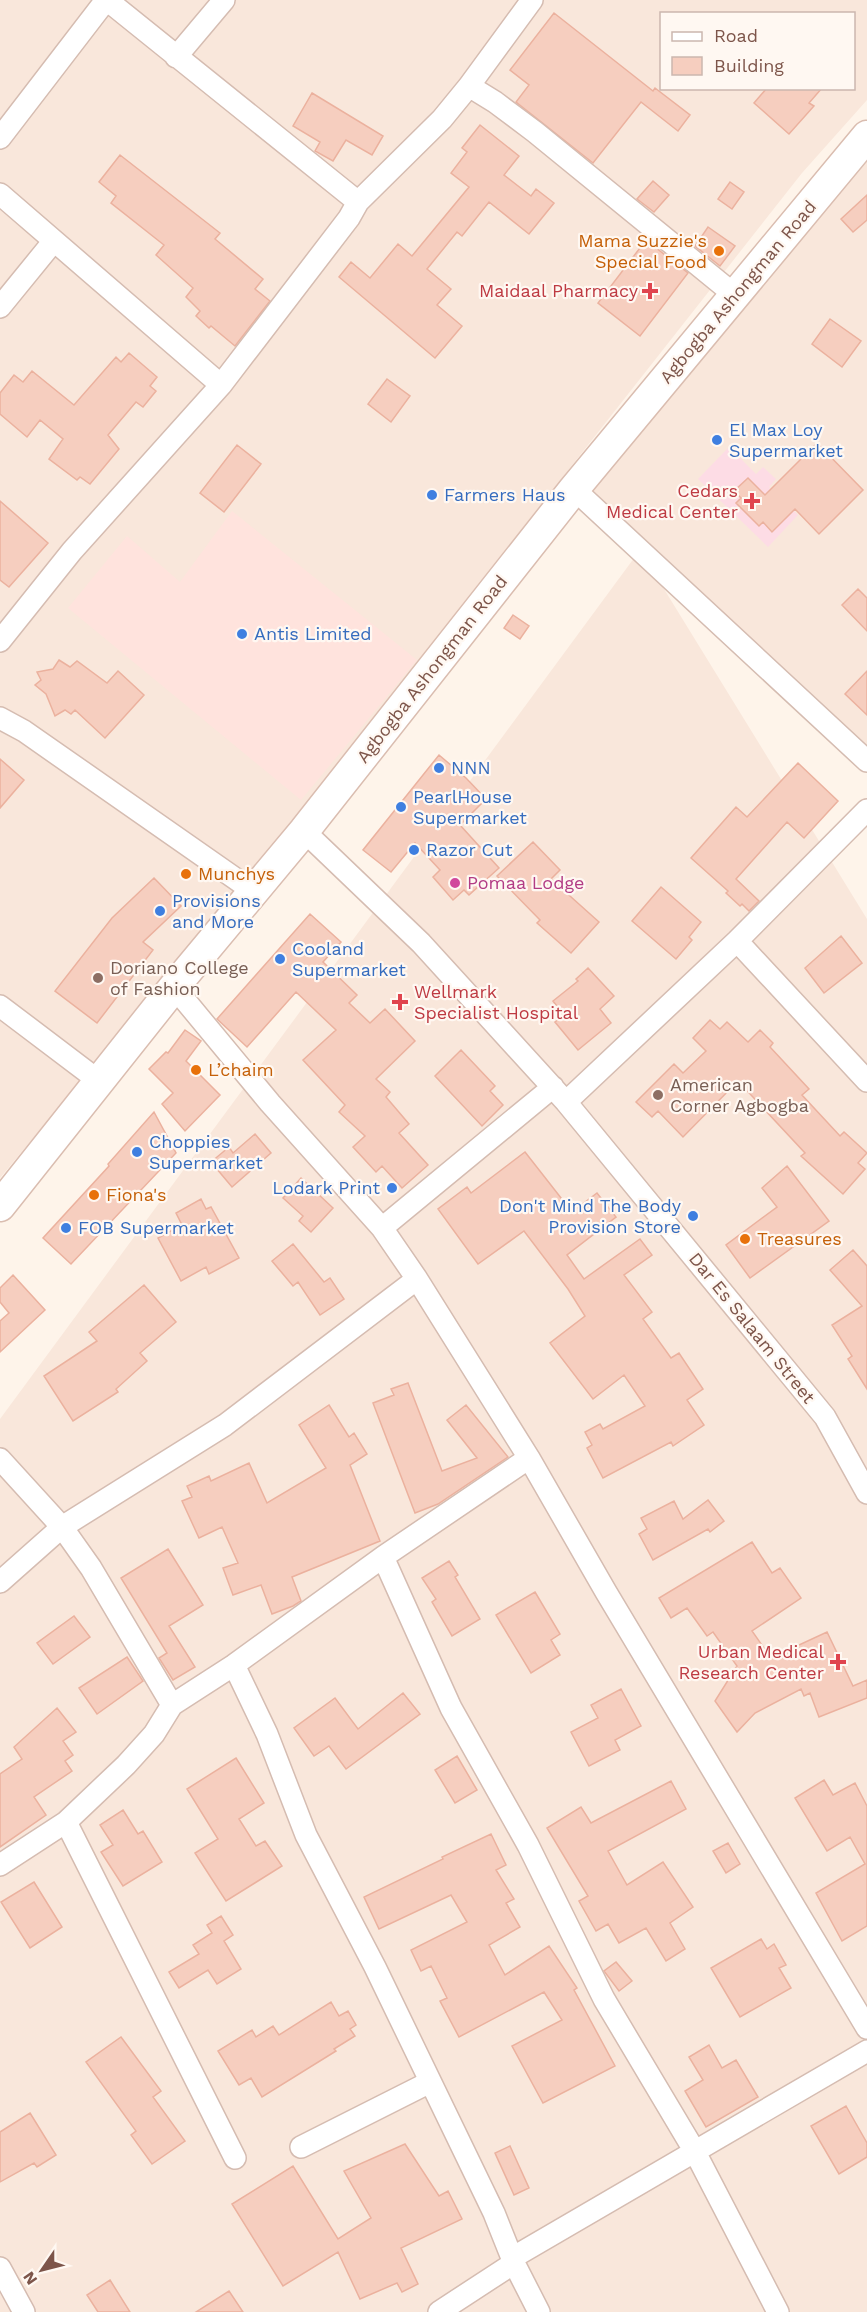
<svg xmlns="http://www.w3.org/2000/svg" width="867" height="2312" viewBox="0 0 867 2312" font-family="'Work Sans',sans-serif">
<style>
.residential{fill:#f9e7db;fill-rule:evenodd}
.commercial{fill:#ffe3dd}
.medical{fill:#fddce5}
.building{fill:#f6cebf;stroke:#ebb19e;stroke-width:1.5}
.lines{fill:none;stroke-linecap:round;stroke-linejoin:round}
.street-casing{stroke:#d5bcb1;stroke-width:24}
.secondary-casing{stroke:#dabdb0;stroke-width:33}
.street{stroke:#fff;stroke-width:21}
.secondary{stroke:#fff;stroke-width:30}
.food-dot{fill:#e8710a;stroke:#fff8f2;stroke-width:2}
.health-dot{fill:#e0444e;stroke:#fff8f2;stroke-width:2}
.shop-dot{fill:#3f7fe0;stroke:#fff8f2;stroke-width:2}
.hotel-dot{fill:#d1479c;stroke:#fff8f2;stroke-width:2}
.education-dot{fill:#8d6e63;stroke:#fff8f2;stroke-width:2}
.labels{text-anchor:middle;stroke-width:4.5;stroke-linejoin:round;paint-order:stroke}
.food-label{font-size:18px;fill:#c56008;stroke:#fff8f2;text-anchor:start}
.health-label{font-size:18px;fill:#be3a42;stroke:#fff8f2;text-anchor:end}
.street-label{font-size:18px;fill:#7d554a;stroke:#fff8f2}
.shop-label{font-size:18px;fill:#366cbe;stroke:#fff8f2;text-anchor:start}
.hotel-label{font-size:18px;fill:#b23c85;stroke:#fff8f2;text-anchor:start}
.education-label{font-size:18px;fill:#785e54;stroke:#fff8f2;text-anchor:start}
</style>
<rect width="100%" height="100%" fill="#fef4ea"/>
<path class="residential" d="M0 0H867V100L802 173 219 914 0 1178ZM662 14H854V88H662Z
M867 142V750L574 489Z
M640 550 867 919V2312H0V1419Z"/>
<path class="commercial" d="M232 511 417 660 301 800 68 608 127 536 180 582Z"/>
<path class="medical" d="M729 447 756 474 763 467 776 479 769 487 798 515 768 547 698 479Z"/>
<path class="building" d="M554 13 653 91 655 88 690 115 678 131 641 102 593 163 516 102 529 85 510 70Z
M767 88H822L809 103 814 106 789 134 754 103Z
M312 93 383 136 372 155 346 140 333 161 315 151 320 142 293 126Z
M480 125 519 156 504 175 531 196 536 189 554 203 529 234 489 202 462 236 457 232 427 269 451 289 437 305 462 326 435 358 339 277 351 262 370 278 398 244 412 256 469 187 451 173 467 152 462 148Z
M120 155 220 233 215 239 263 279 255 289 270 301 235 346 211 326 209 328 196 316 200 311 186 297 193 288 156 255 164 245 111 203 116 196 99 182Z
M653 181 669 195 654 212 637 199Z
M730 182 744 192 732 209 718 199Z
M867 195V220L853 232 841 219Z
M708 227 735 246 720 266 695 246Z
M646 240 688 273 640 336 598 303Z
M830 319 861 341 842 367 812 344Z
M129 353 157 377 150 386 156 391 143 407 136 402 108 435 119 449 90 484 80 477 77 480 49 459 63 439 40 420 27 437 0 414V393L14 375 23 382 32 371 74 405 116 357 121 362Z
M387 379 410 396 391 422 368 404Z
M817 443 863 490 819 534 795 509 772 532 763 522 759 526 736 503 741 498 734 491 748 478 765 495Z
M237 445 261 464 224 512 200 493Z
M0 501 48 543 9 587 0 580Z
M858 589 867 598V631L842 605Z
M513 615 529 626 520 639 504 628Z
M59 660 70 667 77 661 107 683 118 671 144 695 105 738 75 710 71 714 65 710 55 716 46 694 35 685 41 680 37 672 53 669Z
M867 671V715L845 694Z
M439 755 466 778 486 799 460 825 499 868 469 895 464 890 453 900 433 877 440 870 415 843 391 872 363 850Z
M0 759 24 780 0 808Z
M798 763 838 801 804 838 787 822 736 879 759 901 749 911 742 904 740 906 726 893 728 891 691 858 736 807 747 817Z
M533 842 560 870 551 879 599 922 571 953 537 923 540 920 497 876Z
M154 878 181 906 143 942 153 950 97 1023 55 991 112 918Z
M661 887 701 922 689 937 692 940 676 959 632 921Z
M310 914 341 942 323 962 357 995 349 1003 370 1023 385 1009 415 1041 376 1079 390 1092 386 1097 409 1124 399 1133 428 1165 402 1188 382 1166 376 1172 353 1147 365 1136 339 1112 345 1105 303 1060 336 1030 296 992 247 1047 217 1019Z
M841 936 862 963 824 993 805 968Z
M588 968 614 996 600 1009 611 1023 578 1050 555 1022 564 1015 553 1001 578 981 576 979Z
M710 1020 720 1029 727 1022 748 1042 760 1030 773 1043 770 1047 809 1089 802 1095 840 1136 844 1132 867 1153 858 1163 865 1169 843 1194 801 1156 805 1153 738 1081 683 1137 658 1111 652 1117 636 1102 674 1064 683 1073 706 1051 693 1038Z
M185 1030 201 1041 186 1061 220 1095 185 1131 162 1104 173 1093 149 1069 166 1052 168 1053Z
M461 1050 495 1086 490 1091 503 1105 482 1126 435 1076Z
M154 1112 176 1153 71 1264 43 1238 109 1166 108 1164Z
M255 1134 271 1153 232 1187 211 1162 229 1147 233 1153Z
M525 1152 572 1212 597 1193 616 1217 567 1255 584 1279 640 1239 652 1255 624 1275 652 1312 643 1319 671 1358 679 1353 703 1389 687 1400 704 1425 673 1446 671 1442 603 1478 587 1448 592 1445 585 1432 600 1424 603 1429 645 1406 624 1375 593 1399 550 1343 585 1316 568 1289 524 1231 478 1264 438 1209 467 1187 471 1193Z
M787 1166 829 1221 750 1278 726 1245 777 1207 762 1188Z
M301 1178 333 1208 311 1232 299 1221 303 1216 283 1198Z
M201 1199 206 1209 211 1207 239 1258 209 1274 206 1267 181 1281 158 1238 182 1225 176 1213Z
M293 1244 324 1282 330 1278 344 1299 320 1315 298 1282 293 1286 272 1261Z
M853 1250 867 1266V1389L848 1359 852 1356 832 1325 862 1306 830 1270Z
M13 1275 45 1310 0 1352V1321L9 1313 0 1302V1288Z
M144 1285 176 1322 140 1353 147 1361 116 1389 118 1392 73 1421 44 1376 97 1341 89 1332Z
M408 1383 442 1471 477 1458 447 1420 466 1405 508 1457 438 1504 415 1513 373 1403 394 1395 391 1389Z
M329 1405 349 1437 354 1433 367 1454 350 1465 380 1541 292 1577 301 1601 293 1606 272 1614 261 1585 233 1595 223 1568 238 1563 222 1527 199 1538 182 1501 192 1497 187 1486 209 1476 211 1481 249 1463 267 1503 326 1468 299 1425Z
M708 1500 724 1521 710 1532 708 1529 653 1560 639 1534 647 1529 641 1518 674 1501 683 1519Z
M752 1542 772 1573 780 1568 801 1598 752 1631 771 1658 827 1632 853 1686 867 1680V1698L819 1717 810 1693 804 1696 801 1689 755 1713 737 1732 715 1701 737 1666 713 1632 707 1636 687 1608 671 1618 659 1598Z
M168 1549 203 1605 169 1626 195 1667 173 1680 159 1658 167 1653 121 1578Z
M449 1561 458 1575 455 1577 480 1619 452 1636 432 1602 436 1599 422 1578Z
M535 1592 560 1634 551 1640 560 1655 531 1673 496 1615Z
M74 1616 90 1637 53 1664 37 1643Z
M127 1657 143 1681 97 1714 79 1688Z
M621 1689 641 1726 615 1740 620 1750 589 1766 571 1732 598 1718 591 1705Z
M403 1693 420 1714 346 1769 329 1746 314 1756 294 1728 335 1698 358 1729Z
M57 1708 76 1732 63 1741 73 1755 65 1761 72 1771 34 1797 46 1815 0 1847V1774L22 1759 14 1747Z
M457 1756 477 1790 455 1803 435 1770Z
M236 1758 264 1803 239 1819 256 1846 265 1841 282 1866 226 1901 195 1853 218 1839 187 1789Z
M824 1780 833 1795 855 1783 867 1806V1926L842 1941 816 1893 865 1864 850 1837 827 1851 795 1798Z
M671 1781 686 1809 608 1851 627 1885 663 1862 693 1907 670 1923 685 1949 666 1961 646 1928 619 1943 608 1924 596 1931 579 1901 588 1896 547 1828 581 1807 591 1823Z
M123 1810 138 1834 143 1831 162 1862 123 1886 101 1852 113 1845 100 1825Z
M491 1834 506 1865 496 1870 514 1899 506 1903 520 1927 489 1945 505 1975 549 1946 577 1988 574 1990 615 2066 543 2103 512 2046 562 2020 544 1992 459 2037 440 2001 447 1998 431 1966 421 1971 411 1950 467 1922 451 1895 379 1929 364 1897 443 1859 442 1857Z
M728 1843 740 1864 726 1873 713 1851Z
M34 1882 62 1927 30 1948 1 1902Z
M221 1916 233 1935 224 1941 241 1969 217 1984 208 1970 179 1988 169 1972 199 1954 193 1945 212 1933 207 1925Z
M761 1939 767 1949 774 1944 786 1965 779 1968 791 1988 740 2017 711 1968Z
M616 1962 632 1981 619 1991 604 1971Z
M331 2002 339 2016 348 2011 356 2025 350 2029 355 2036 334 2049 336 2051 262 2097 251 2078 239 2085 218 2051 252 2030 256 2037 273 2026 279 2035Z
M121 2037 161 2091 153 2097 185 2141 152 2164 131 2135 136 2131 86 2062Z
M709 2045 722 2068 736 2060 758 2097 706 2127 685 2091 703 2080 689 2057Z
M846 2106 867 2143V2157L839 2174 811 2126Z
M30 2113 56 2155 37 2167 34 2163 0 2182V2132Z
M405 2144 439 2196 448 2191 462 2219 401 2248 418 2284 402 2292 397 2283 360 2299 338 2252 283 2286 232 2204 293 2166 338 2239 371 2218 344 2171Z
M510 2146 529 2188 514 2195 495 2153Z
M110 2280 130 2312H98L87 2295Z
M229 2291 243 2312H196Z"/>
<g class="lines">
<defs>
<path id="street" d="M176 57 224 0
M469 86 532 0
M0 138 106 0
M0 194 221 385
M358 202 442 119 469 86 495 102 535 132 736 296
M0 307 53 242
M574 489 867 761
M0 641 72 551 221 385 349 218 358 202 107 0
M0 718 24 731 253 891
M304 831 421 943 566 1102 825 1417 867 1493
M737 941 867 1081
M174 987 270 1103 382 1228 417 1279 529 1458 606 1592 867 2028
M0 1006 99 1081
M566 1102 737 941 867 810
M382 1228 553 1087
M0 1459 62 1527 91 1568 172 1705
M383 1557 451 1708 528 1845 604 1999 694 2150 778 2312
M0 1582 62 1527 225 1425 417 1279
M234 1665 267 1734 306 1835 375 1967 494 2213 514 2263 539 2312
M66 1822 235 2158
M0 1865 66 1822 126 1765 154 1734 172 1705 234 1665 383 1557 529 1458
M301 2147 430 2082
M512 2258 867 2051
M0 2268 24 2312
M439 2312 514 2263"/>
<path id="secondary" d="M0 1206 174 987 304 831 574 489 867 136"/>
</defs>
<use href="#street" class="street-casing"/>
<use href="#secondary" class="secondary-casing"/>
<use href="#street" class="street"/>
<use href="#secondary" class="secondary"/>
</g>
<g class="food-dot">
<circle cx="719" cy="251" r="6"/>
<circle cx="186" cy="874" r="6"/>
<circle cx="196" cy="1070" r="6"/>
<circle cx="94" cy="1195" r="6"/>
<circle cx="745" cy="1239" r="6"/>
</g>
<g class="health-dot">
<path d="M647 282h6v6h6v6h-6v6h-6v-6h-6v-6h6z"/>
<path d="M749 492h6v6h6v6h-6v6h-6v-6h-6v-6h6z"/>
<path d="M397 993h6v6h6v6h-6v6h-6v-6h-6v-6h6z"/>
<path d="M835 1653h6v6h6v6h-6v6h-6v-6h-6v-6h6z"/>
</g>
<g class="shop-dot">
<circle cx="717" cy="440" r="6"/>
<circle cx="432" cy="495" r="6"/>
<circle cx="242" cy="634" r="6"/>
<circle cx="439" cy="768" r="6"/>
<circle cx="401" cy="807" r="6"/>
<circle cx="414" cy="850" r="6"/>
<circle cx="160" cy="911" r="6"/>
<circle cx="280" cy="959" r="6"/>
<circle cx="137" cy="1152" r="6"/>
<circle cx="392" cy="1188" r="6"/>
<circle cx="693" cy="1216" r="6"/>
<circle cx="66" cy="1228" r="6"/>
</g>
<circle class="hotel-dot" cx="455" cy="883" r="6"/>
<g class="education-dot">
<circle cx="98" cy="978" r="6"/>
<circle cx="658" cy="1095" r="6"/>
</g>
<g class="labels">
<g class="food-label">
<text x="707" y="247" text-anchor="end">Mama Suzzie's<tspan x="707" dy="21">Special Food</tspan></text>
<text x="198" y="880">Munchys</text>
<text x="208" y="1076">L’chaim</text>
<text x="106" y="1201">Fiona's</text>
<text x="757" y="1245">Treasures</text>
</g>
<g class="health-label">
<text x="638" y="297">Maidaal Pharmacy</text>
<text x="738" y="497">Cedars<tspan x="738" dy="21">Medical Center</tspan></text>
<text x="414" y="998" text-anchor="start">Wellmark<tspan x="414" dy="21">Specialist Hospital</tspan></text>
<text x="824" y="1658">Urban Medical<tspan x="824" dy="21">Research Center</tspan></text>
</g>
<g class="street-label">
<text transform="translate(738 292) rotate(-50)" y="6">Agbogba Ashongman Road</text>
<text transform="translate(432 669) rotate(-52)" y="6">Agbogba Ashongman Road</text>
<text transform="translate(752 1328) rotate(51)" y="6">Dar Es Salaam Street</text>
</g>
<g class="shop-label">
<text x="729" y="436">El Max Loy<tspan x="729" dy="21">Supermarket</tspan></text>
<text x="444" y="501">Farmers Haus</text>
<text x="254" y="640">Antis Limited</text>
<text x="451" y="774">NNN</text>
<text x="413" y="803">PearlHouse<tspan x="413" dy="21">Supermarket</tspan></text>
<text x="426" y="856">Razor Cut</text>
<text x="172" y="907">Provisions<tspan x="172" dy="21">and More</tspan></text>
<text x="292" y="955">Cooland<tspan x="292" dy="21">Supermarket</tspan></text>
<text x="149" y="1148">Choppies<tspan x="149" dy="21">Supermarket</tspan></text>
<text x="380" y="1194" text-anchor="end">Lodark Print</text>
<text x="681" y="1212" text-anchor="end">Don't Mind The Body<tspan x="681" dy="21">Provision Store</tspan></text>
<text x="78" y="1234">FOB Supermarket</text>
</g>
<g class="hotel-label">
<text x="467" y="889">Pomaa Lodge</text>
</g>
<g class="education-label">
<text x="110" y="974">Doriano College<tspan x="110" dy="21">of Fashion</tspan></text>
<text x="670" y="1091">American<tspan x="670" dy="21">Corner Agbogba</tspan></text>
</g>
</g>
<rect x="660" y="12" width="195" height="78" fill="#fff8f2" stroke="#cbb7af" stroke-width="1.5"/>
<rect x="672" y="32" width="30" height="9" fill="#ffffff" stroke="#cbb7af" stroke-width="1.5"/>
<text x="714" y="42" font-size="18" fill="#7d554a">Road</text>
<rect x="672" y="57" width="30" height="18" fill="#f6cebf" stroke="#cbb7af" stroke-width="1.5"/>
<text x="714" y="72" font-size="18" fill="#7d554a">Building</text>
<g transform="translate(42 2270) rotate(235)" stroke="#fff8f2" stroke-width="4.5" paint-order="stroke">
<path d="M0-4.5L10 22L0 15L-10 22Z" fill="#7d554a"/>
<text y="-9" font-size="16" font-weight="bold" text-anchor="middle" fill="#7d554a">N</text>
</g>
</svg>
